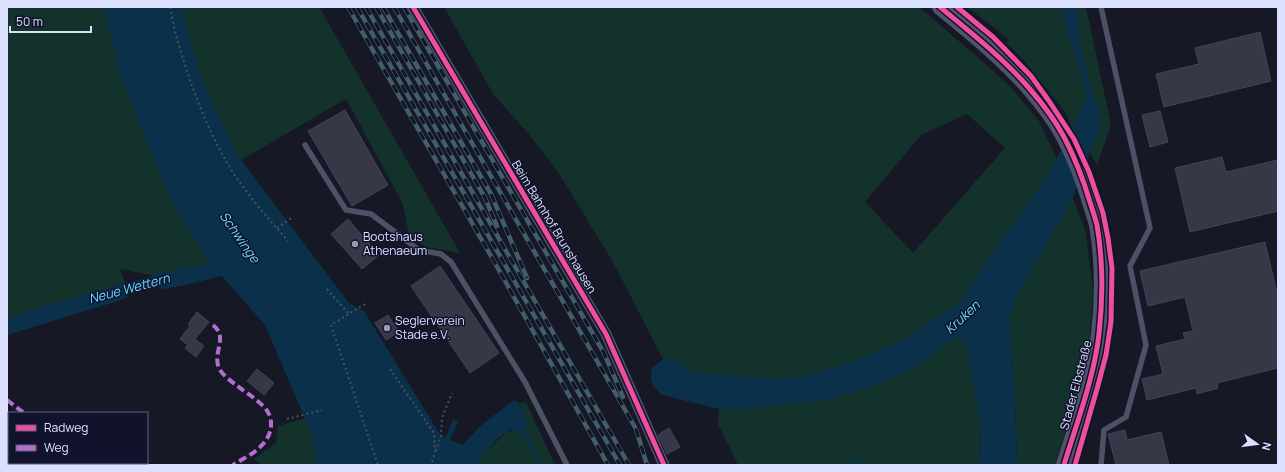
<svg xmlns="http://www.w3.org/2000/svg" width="1285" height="472" viewBox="0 0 1285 472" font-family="Manrope,sans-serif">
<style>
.green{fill:#14322c;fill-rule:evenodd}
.water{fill:#0b3049}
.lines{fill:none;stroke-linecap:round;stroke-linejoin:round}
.stream{stroke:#0b3049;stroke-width:3}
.canal{stroke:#0b3049;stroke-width:11}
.building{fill:#363747;stroke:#424358}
.path{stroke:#43545d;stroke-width:2;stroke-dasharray:2 3;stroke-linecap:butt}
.lane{stroke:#4d5166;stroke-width:5.5}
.street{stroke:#4d5166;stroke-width:11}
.secondary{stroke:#4f546c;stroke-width:16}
.rail-casing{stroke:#425e67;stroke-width:4.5}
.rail{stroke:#11132c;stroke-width:3;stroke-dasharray:9;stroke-linecap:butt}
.quiet{stroke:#b36fd0;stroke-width:4;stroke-dasharray:8 4;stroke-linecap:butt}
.cycleway-casing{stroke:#11132c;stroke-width:8}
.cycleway{stroke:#ef4d9e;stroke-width:5}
.poi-dot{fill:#979ab3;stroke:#11132c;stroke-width:1.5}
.labels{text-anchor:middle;stroke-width:3;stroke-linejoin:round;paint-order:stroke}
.street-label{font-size:12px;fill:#dce0ff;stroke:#11132c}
.poi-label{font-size:12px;fill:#dce0ff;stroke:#11132c;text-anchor:start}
.water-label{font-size:13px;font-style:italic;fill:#6adeff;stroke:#11132c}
</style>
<rect width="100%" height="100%" fill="#171826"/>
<path class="green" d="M7 7H104L121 77 158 170 175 206 210 263 151 275 120 269 125 283 31 310 7 319Z
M181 7H319L460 253 426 247 409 236 403 204 346 99 241 160 236 153 200 75Z
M444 7H919L974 54 1010 86 1039 121 1057 159 1052 169 1001 241 960 303 905 339 852 362 804 377 780 379 711 374 686 370 678 360 663 359 613 262 558 172 528 133 493 94ZM967 114 1005 148 913 253 865 202 921 135Z
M967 7H1061L1087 97 1072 128 1065 112 1020 56 1006 43 1010 40Z
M1076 7H1086L1111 125 1097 165 1090 152 1101 123 1099 108 1093 95 1079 39 1078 17Z
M1073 198 1086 233 1093 291 1089 346 1080 384 1055 465H1017L1015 401 1009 318 1019 290Z
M955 338 967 341 968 358 980 419 979 465H738L718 424 719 409H741L832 399 893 379 921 362Z
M526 402 555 465H475L483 454 507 432 528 427 519 403Z
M305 418 311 433 318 465H261L254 459 276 443 278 426Z"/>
<path class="water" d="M104 7H181L200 75 236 153 349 303 364 311 441 436 446 437 453 419 458 421 450 440 463 445 479 427 514 400 519 403 529 427 518 432C516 432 514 430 512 430 503 430 480 458 475 465H318L311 433 265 325 222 276 181 286 163 289 155 286 151 275 210 263 175 206 158 170 121 77Z
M1061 7H1076L1078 17 1079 39 1093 95 1099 108 1101 123 1073 198 1019 290 1009 318 1015 401 1017 465H979L980 419 968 358 967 342 956 338 921 362 893 379 832 399 741 409H719L662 395 653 386 651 378 652 368 663 359 678 360 686 370 711 374 780 379 804 377 852 362 905 339 960 303 1001 241 1052 169 1087 97Z
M125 283 129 296 115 302 7 335V319L31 310Z"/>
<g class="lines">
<path class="stream" d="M521 427 540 465
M844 465 852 458 870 465"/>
<path class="canal" d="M113 292 167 278"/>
</g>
<path class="building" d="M1260 32 1271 81 1164 107 1156 74 1199 64 1195 48Z
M345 110 388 185 352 206 308 131Z
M1160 111 1168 142 1150 147 1142 115Z
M1222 157 1226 172 1278 160V211L1190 232 1175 168Z
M348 219 379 255 362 269 331 234Z
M1265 242 1278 298V368L1217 383 1218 388 1197 394 1196 388 1147 400 1142 379 1163 374 1156 346 1185 339 1183 333 1193 331 1185 297 1148 306 1140 271Z
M440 266 499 353 470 373 411 286Z
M197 312 209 322 195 339 204 346 196 357 185 348 188 345 180 339 190 326 188 324Z
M388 315 399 332 386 340 375 323Z
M257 369 274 383 264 395 247 381Z
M669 428 680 447 667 454 658 435Z
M1125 430 1127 440 1161 432 1169 465H1116L1108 434Z"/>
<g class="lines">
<path class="path" d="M170 7C172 15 173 23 175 31 187 75 203 121 226 161 242 189 267 217 288 241
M277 228 293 217
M327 289 349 314
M365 304 331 325 378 465
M390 369 434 433 435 452 431 465
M287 419 322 410
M436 451 441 436 442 418 452 393"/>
<path class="lane" d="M1101 7 1150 228 1130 266 1146 345 1126 417 1104 430 1101 465
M305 145 346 210 371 214 419 250 441 254 451 262 525 382 567 465"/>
<path class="street" d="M413 7 606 334 664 465"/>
<path class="secondary" d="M940 7C970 32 1003 58 1029 88 1042 103 1055 120 1064 137 1074 156 1084 182 1090 202 1092 209 1095 217 1097 225 1103 260 1103 298 1099 334 1094 378 1077 422 1064 465"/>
<defs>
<path id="rail" d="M348 7 491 256 608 465
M357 7 620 465
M366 7 629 465
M376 7 485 198 497 226
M383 7 491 194 527 278
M394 7 636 429 647 465
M404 7 604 353 623 397"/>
</defs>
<use href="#rail" class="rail-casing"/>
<use href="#rail" class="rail"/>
<path class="quiet" d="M213 325C229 338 212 352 219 368 222 375 230 380 236 385 245 392 257 399 265 408 275 419 272 436 261 446 254 454 242 459 233 465
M7 400 24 413
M91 463 94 465"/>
<defs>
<path id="cycleway" d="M413 7 606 334 664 465
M940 7C970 32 1003 58 1029 88 1042 103 1055 120 1064 137 1074 156 1084 182 1090 202 1092 209 1095 217 1097 225 1103 260 1103 298 1099 334 1094 378 1077 422 1064 465
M957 7 993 37 1031 76 1049 101 1074 139 1089 172 1103 213 1108 238 1112 268 1111 322 1106 355 1097 389 1075 465"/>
</defs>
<use href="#cycleway" class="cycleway-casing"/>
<use href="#cycleway" class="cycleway"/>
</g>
<g class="poi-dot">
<circle cx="355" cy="244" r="4"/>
<circle cx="387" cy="328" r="4"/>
</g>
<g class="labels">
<g class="street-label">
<text transform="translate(554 227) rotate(59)" y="4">Beim Bahnhof Brunshausen</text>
<text transform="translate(1076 385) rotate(-75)" y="4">Stader Elbstraße</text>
</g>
<g class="poi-label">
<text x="363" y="241">Bootshaus<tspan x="363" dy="14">Athenaeum</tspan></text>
<text x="395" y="325">Seglerverein<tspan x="395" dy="14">Stade e.V.</tspan></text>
</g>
<g class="water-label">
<text transform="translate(240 237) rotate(55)" y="5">Schwinge</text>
<text transform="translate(129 288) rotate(-15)" y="5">Neue Wettern</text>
<text transform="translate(962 317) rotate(-43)" y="5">Kruken</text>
</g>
</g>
<rect width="1285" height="472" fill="none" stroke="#dce0ff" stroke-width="16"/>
<rect x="8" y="412" width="140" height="52" fill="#11132c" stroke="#626580"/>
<rect x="16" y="425" width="20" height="6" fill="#ef4d9e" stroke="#626580"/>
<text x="44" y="432" font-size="12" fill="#dce0ff">Radweg</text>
<rect x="16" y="445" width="20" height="6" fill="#b36fd0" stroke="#626580"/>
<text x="44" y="452" font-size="12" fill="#dce0ff">Weg</text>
<g transform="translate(1257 444) rotate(104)" stroke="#11132c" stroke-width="3" paint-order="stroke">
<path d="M0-3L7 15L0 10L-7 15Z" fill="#dce0ff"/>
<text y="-6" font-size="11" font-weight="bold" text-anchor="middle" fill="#dce0ff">N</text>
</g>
<path d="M10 26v6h81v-6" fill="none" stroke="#dce0ff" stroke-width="2"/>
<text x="16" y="26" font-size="12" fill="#dce0ff" stroke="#11132c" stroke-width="3" paint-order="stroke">50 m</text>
</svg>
